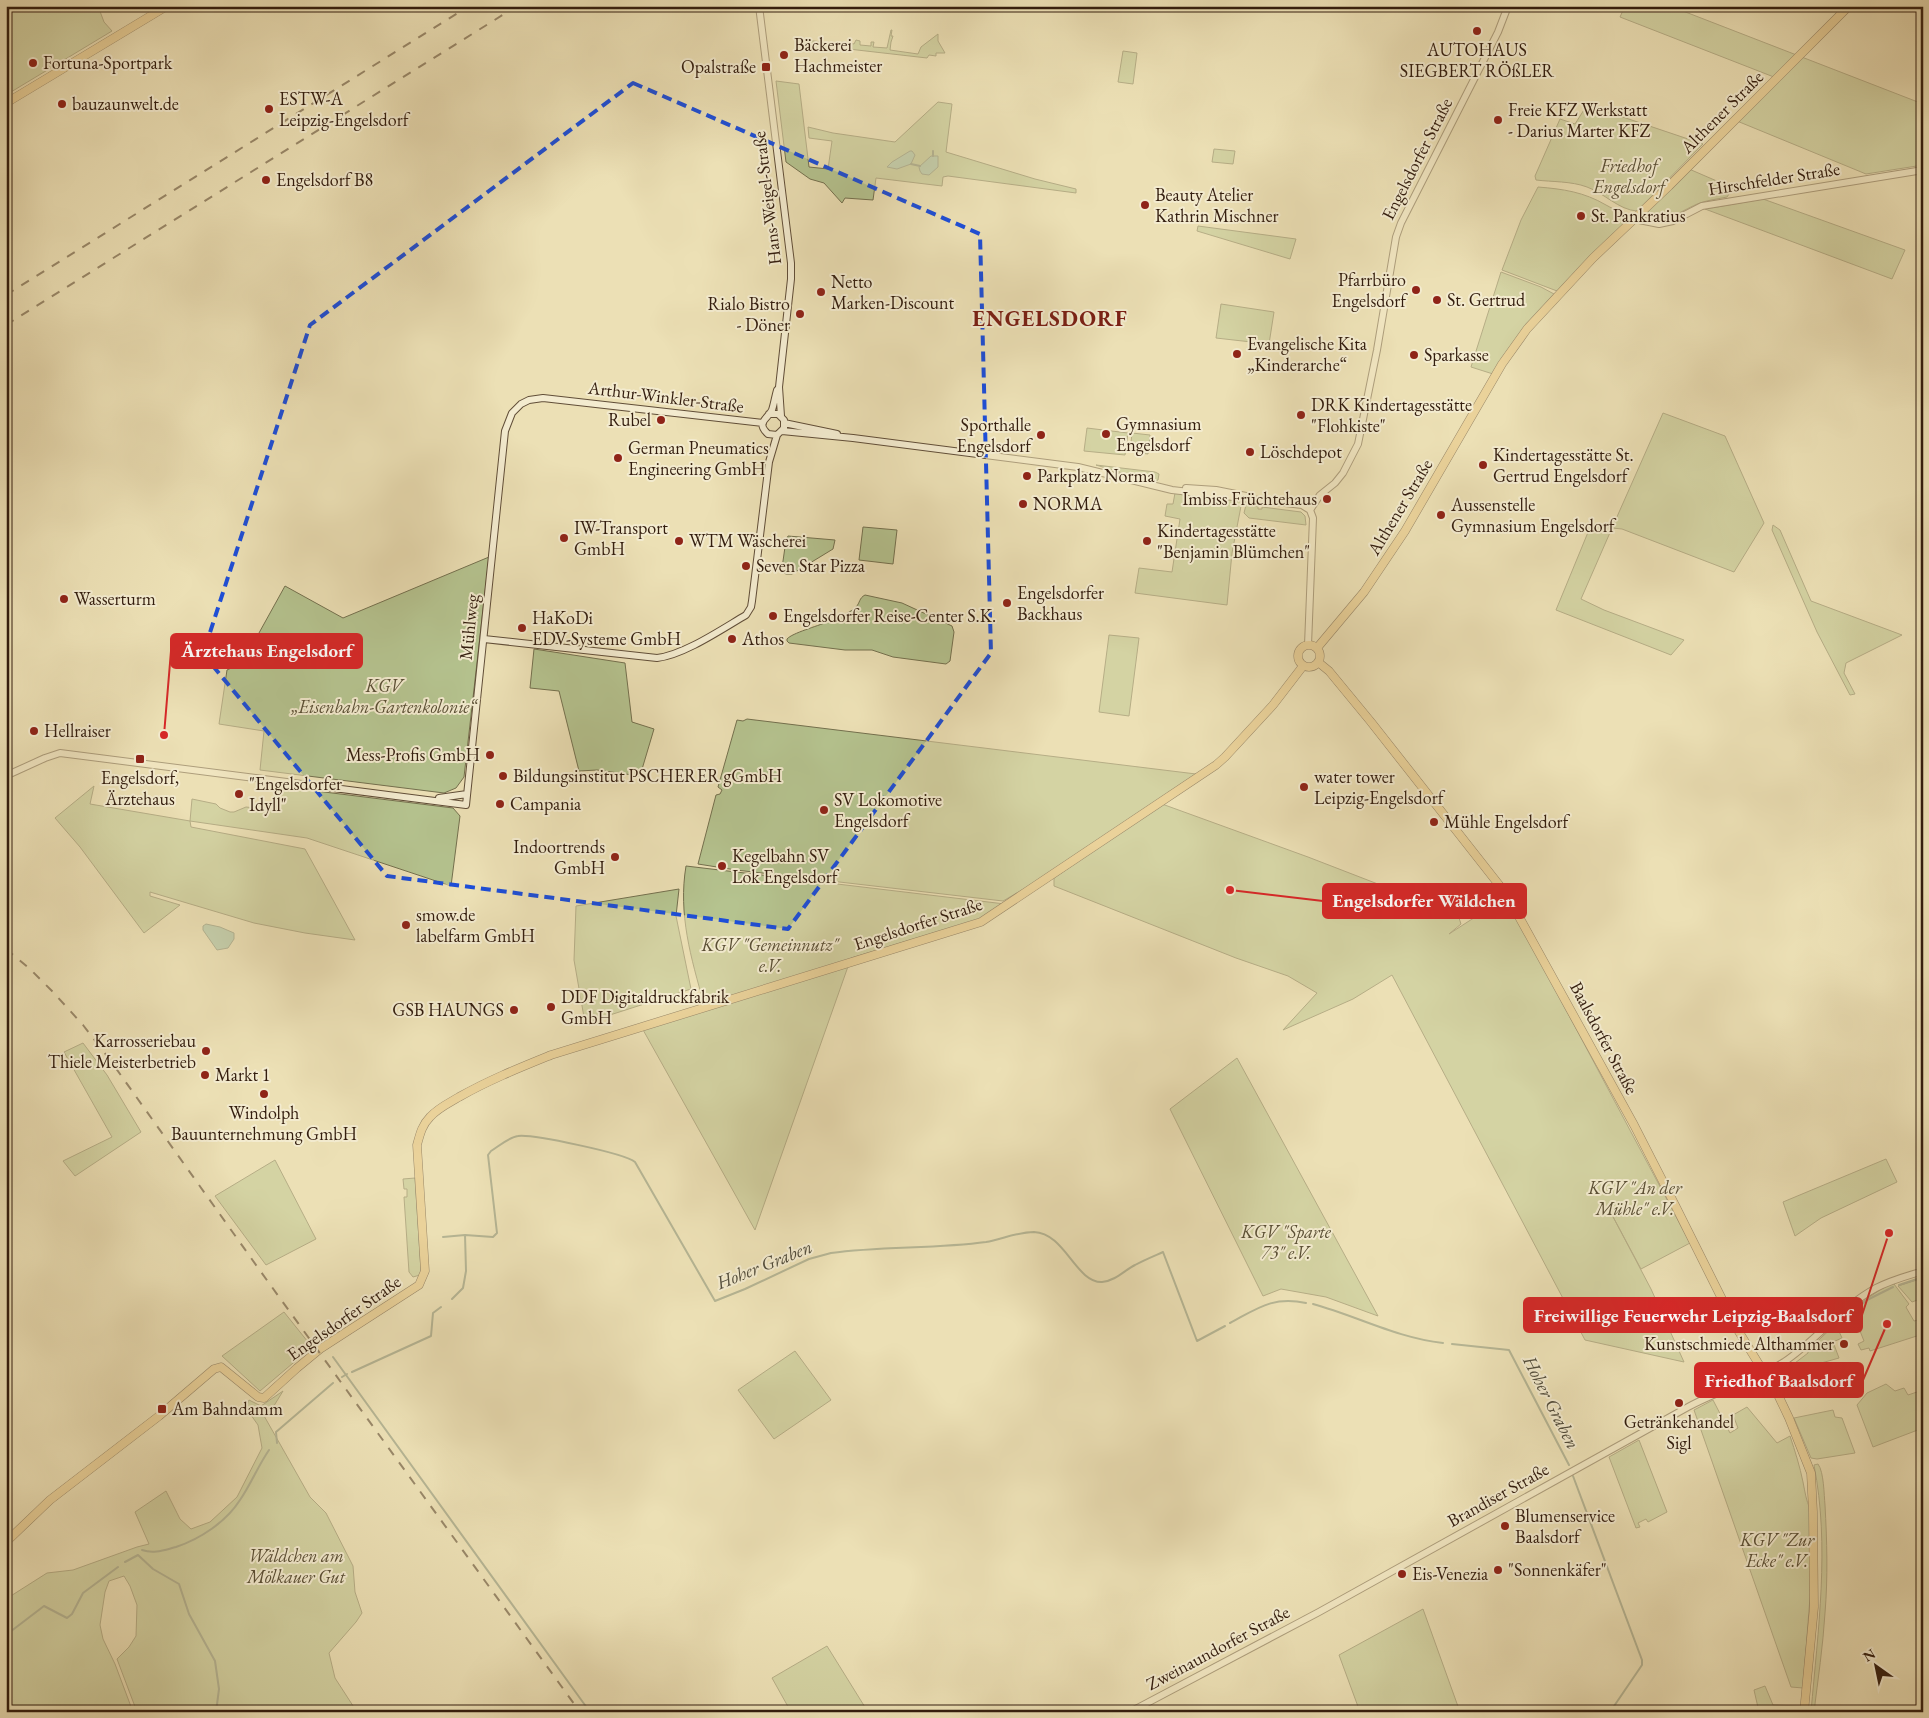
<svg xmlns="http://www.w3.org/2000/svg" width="1929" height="1718" viewBox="0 0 1929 1718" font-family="'EB Garamond',serif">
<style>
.green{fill:#b5c38f;stroke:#74704e}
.water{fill:#9abea7;stroke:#717e6a}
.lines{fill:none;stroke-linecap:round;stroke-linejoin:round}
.stream{stroke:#717e6a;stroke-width:2}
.minor-casing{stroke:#614e38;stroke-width:8}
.major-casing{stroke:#331d0e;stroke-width:9}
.minor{stroke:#f3ebcf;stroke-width:6}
.major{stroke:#e6c07a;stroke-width:8}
.rail{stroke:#331d0e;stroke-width:2;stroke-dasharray:9 9;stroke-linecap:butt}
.marked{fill:none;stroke:#1d4ed8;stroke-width:4;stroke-dasharray:10 6;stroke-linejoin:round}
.poi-dot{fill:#8f2418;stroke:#f3ebcf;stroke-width:2}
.labels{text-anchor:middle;stroke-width:4;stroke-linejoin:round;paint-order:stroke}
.poi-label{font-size:18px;fill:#331d0e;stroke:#f3ebcf;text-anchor:start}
.street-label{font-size:18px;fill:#331d0e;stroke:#f3ebcf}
.park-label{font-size:18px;font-style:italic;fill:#5a4f35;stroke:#f3ebcf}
.water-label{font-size:19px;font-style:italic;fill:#524d3c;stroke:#f3ebcf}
.district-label{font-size:22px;font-weight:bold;letter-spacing:1px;fill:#7a1f14;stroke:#f3ebcf}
.leader{fill:none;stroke:#d62828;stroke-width:2}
.callout-dot{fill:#d62828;stroke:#f3ebcf;stroke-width:2}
.callout{fill:#d62828;stroke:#d62828;stroke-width:2}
.callout-label{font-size:19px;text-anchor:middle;font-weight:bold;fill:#fff}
</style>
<rect width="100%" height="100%" fill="#ece0b5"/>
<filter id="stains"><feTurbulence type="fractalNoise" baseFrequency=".004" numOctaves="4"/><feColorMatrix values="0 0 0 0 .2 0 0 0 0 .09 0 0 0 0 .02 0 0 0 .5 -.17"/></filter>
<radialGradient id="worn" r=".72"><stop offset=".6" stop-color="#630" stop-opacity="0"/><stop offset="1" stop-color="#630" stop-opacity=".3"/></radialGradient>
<path class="green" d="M6 6H98L104 22 112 31 6 95Z
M1625 6H1670L1923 104V165L1866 174 1737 121 1779 79 1620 17Z
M891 30H892L891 36H893L891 42 890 50 918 54 921 47 938 34V41L945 53H936V56L929 55 927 58 796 43 797 39 839 44 843 42 854 44 856 40 860 41V45L871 46V42H874L873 47 887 48Z
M1123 51 1137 53 1133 84 1118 82Z
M776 81 799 84 809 167 828 169 832 141 809 138 808 127 833 133 895 142 938 102 952 104 946 152 1035 179 1076 189V193L948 176 943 177 942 186 876 178 873 200 845 198 842 203 824 183 810 179 786 162Z
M1587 105 1703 144 1637 211C1619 210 1604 193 1587 187 1571 181 1552 182 1536 180L1535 176 1560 119 1575 124Z
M1214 149 1235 151 1233 164 1212 162Z
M1689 169 1733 188 1727 197C1718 199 1708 200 1700 203 1683 209 1666 225 1647 216V212Z
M1538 187C1563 189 1584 192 1606 205 1615 210 1622 212 1625 222L1557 291 1502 270 1521 220Z
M1763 199 1905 250 1892 279 1705 209Z
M1198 226 1296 239 1290 259 1197 231Z
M1501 272 1541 287 1554 294 1520 333 1493 374 1471 367Z
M1221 304 1274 312 1269 344 1216 338Z
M1663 413 1725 436 1764 523 1734 572 1622 529 1612 528 1581 599 1604 610 1684 640 1671 655 1556 610 1591 525 1612 528Z
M1087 428 1128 433 1125 455 1084 451Z
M1132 433 1150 435 1148 454 1130 452Z
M1096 465 1155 472 1159 474 1158 480 1152 482Z
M1175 493 1242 501 1232 553 1227 605 1135 593 1139 568 1172 572 1180 519 1165 516 1167 504H1173Z
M1246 505 1258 506V509H1262V507L1301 512 1305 516 1306 525 1249 518 1244 513Z
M1773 525 1780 530 1811 601 1902 635 1846 663 1844 673 1855 694 1850 695 1817 632 1772 530Z
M863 527 897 530 893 564 859 560Z
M788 536 835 540 833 549 792 574H786L782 572V568L786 540Z
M489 557 464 777 456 788 444 793 260 770 264 731 219 724 227 670 248 660 249 651 285 586 343 618Z
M865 595 902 603 952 626 954 632 950 661 946 664 893 657 872 650H845L789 643 787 641V639C792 633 818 626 827 622 835 618 849 614 856 607 860 603 859 598 865 595Z
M1109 635 1139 638 1129 716 1099 712Z
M534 649 625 663 632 722 654 729 640 776 597 770 579 771 559 691 530 688Z
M747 719 1196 774 1027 887 1003 901 736 870 698 864 716 795 720 794 722 790 718 787 737 720 743 721Z
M94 786 90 804 190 821 192 799 216 804 220 808 230 812H234L246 807 273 810 276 786 453 808 460 816 451 886 307 838 190 821 191 827 305 849 355 940 305 933 254 923 150 892V896L180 905 144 933 80 847 55 818Z
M1162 804 1308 857 1458 915 1461 924 1449 934 1506 897 1690 1243 1641 1269 1611 1213 1651 1289 1684 1362 1585 1340 1392 975 1353 999 1283 1030 1317 993 1288 976 1236 958 1054 886V878Z
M686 866 1005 904 983 918 851 958 755 1230 642 1028 708 1008 707 1003 704 1004C691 958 678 914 686 866Z
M679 889 676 916 691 989 585 1023 574 960 576 906Z
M83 1043 107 1075 141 1132 75 1176 63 1161 112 1137 64 1052Z
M1237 1058 1378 1316 1326 1297 1281 1289 1263 1296 1170 1109Z
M1886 1159 1897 1182 1821 1218 1795 1236 1783 1202Z
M275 1160 316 1239 266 1265 215 1196Z
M415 1178 421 1271 420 1275 413 1277 409 1272 404 1197H407V1189H404L403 1179Z
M1923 1278V1298L1912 1302 1898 1286Z
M1892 1283 1894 1284 1909 1304 1906 1307 1907 1309 1914 1321 1918 1320 1923 1334 1870 1351 1869 1348 1861 1350 1858 1344 1864 1341 1858 1326 1853 1328 1850 1323 1838 1329 1842 1338 1833 1342 1839 1358 1800 1369 1796 1368 1794 1365 1795 1363 1808 1353V1350C1834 1326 1860 1300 1892 1283Z
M284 1312 312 1347 260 1391 222 1356Z
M795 1351 831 1400 774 1439 738 1390Z
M1886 1384 1895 1391 1904 1388 1908 1395 1923 1390V1428L1873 1447 1857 1405 1867 1393Z
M283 1391 272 1409 263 1414 310 1497 326 1513 353 1566 355 1592 362 1613 356 1622 329 1653 335 1678 357 1712H137L117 1659 129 1647 136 1636 137 1605 130 1586 124 1576 109 1581 105 1592 100 1625 103 1639 115 1664 133 1712H6V1599L47 1573 73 1570 137 1547 149 1544 135 1512 166 1491 180 1519 191 1529 210 1522 237 1497 262 1448 258 1425 246 1408 249 1400 261 1406Z
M1713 1400 1730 1433 1738 1428 1733 1415 1747 1407 1777 1443 1790 1436C1795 1451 1800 1467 1803 1482 1805 1492 1806 1500 1810 1509V1597L1803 1688 1791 1687 1694 1410Z
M1833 1410 1835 1417 1842 1418 1855 1453 1817 1459 1811 1458 1794 1418Z
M1639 1440 1667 1512 1648 1522 1646 1519 1638 1523 1640 1527 1636 1528 1609 1457Z
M1818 1464C1824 1472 1824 1495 1825 1505 1827 1541 1828 1577 1825 1613 1823 1646 1818 1679 1814 1712H1811C1818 1630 1830 1546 1814 1465Z
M1423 1609 1460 1712H1360L1339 1655Z
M827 1646 868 1712H791L772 1678Z
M1765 1686 1773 1705 1801 1706V1712H1759L1754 1690Z"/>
<path class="water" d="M910 151H912L915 155 911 164 897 169 887 167 892 162Z
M931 156H938V167L929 175 922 174 920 171 919 167Z
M206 924 220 927 234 933V939L228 948 217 950 203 930V926Z"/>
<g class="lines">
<path class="stream" d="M933 151V156
M911 164 920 166
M443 1237 465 1235
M1899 1285 1923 1277
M452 1299 463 1288 466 1271 465 1235 493 1237 497 1233 488 1155 491 1151C499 1146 509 1137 518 1136 532 1134 624 1153 635 1162L715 1301 745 1289 809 1259 831 1253C882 1246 935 1249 986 1242 1002 1239 1018 1232 1034 1232 1065 1233 1076 1283 1102 1282 1115 1281 1125 1270 1135 1265 1144 1260 1154 1256 1163 1252L1197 1341 1225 1326
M1313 1304C1357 1316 1397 1338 1443 1343
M1842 1320 1867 1300 1893 1287
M1230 1323C1258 1308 1273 1296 1306 1303
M1452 1344 1509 1350 1569 1465
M333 1357 590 1712
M352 1372 431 1336 433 1313 441 1307
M342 1377 347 1374
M277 1443 276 1432 333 1383
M1573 1476 1642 1660V1665L1610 1712
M142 1550C154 1554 164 1550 176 1547 200 1539 226 1522 240 1500 251 1484 258 1466 269 1450
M125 1562 138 1555 153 1569 179 1584 189 1614 215 1661 219 1689 216 1712
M6 1635 44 1606 67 1618 72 1614 83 1593 118 1567"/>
<defs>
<path id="minor" d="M759 6 791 263V279L779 387 781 416
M1634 219 1659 224 1673 221 1702 206 1923 170
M769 414H778L784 420V428L777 435 768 434C755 422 768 419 772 410 774 404 775 397 777 390
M784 423 837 434
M782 431 853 438 1078 467 1172 490 1302 505 1310 510
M1186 488 1216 490 1246 496
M1310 510 1320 495 1335 483 1343 473 1358 444 1377 350 1396 237 1401 223 1498 32 1508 6
M484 639 657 658C684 655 722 629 746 615L751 607 752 601 769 462 777 435
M1308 645 1313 518 1310 510
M12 773 45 758 60 753 466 805 505 431 512 413 521 404 529 400 543 398 763 423
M439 798 467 794
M1130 1712 1319 1612 1688 1407C1719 1390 1754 1381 1784 1362 1817 1340 1841 1307 1876 1288 1891 1280 1907 1276 1923 1271"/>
<path id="major" d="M6 103 167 6
M1298 656a11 11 0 1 1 22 0a11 11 0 1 1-22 0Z
M1317 648 1364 592 1405 531 1502 364 1527 329 1593 258 1669 186 1849 6
M1318 662 1329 671 1371 722 1507 895 1634 1125 1675 1205 1736 1327 1779 1397 1789 1418 1811 1473 1813 1512 1814 1607 1804 1712
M6 1542 50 1500 159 1416 214 1369 221 1367 258 1397 264 1398 297 1368 320 1349 419 1285 425 1271 417 1145C420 1134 422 1125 430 1117 438 1108 449 1103 459 1097 489 1080 519 1068 551 1055L981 922 1216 765 1225 757 1273 705 1303 666"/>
</defs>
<use href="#minor" class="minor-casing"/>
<use href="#major" class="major-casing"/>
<use href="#minor" class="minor"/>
<use href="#major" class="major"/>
<path class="rail" d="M6 295 469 6
M6 325 517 6
M6 949 30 969 52 991 83 1025 110 1060 261 1272 580 1712"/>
</g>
<path d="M0 0H1929V1718H0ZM633 83 980 234 991 653 788 929 387 876 203 654 310 325Z" fill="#ece0b5" fill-opacity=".55" fill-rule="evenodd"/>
<path class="marked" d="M633 83 980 234 991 653 788 929 387 876 203 654 310 325Z"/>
<g class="poi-dot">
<circle cx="1477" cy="31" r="5"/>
<circle cx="784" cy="55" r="5"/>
<circle cx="33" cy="63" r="5"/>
<rect x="761" y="62" width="10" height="10" rx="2.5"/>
<circle cx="62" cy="104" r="5"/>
<circle cx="269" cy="109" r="5"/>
<circle cx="1498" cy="120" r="5"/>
<circle cx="266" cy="180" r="5"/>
<circle cx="1145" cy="205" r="5"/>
<circle cx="1581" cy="216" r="5"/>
<circle cx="1416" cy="290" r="5"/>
<circle cx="821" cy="292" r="5"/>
<circle cx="1437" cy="300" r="5"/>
<circle cx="800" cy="314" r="5"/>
<circle cx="1237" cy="354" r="5"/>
<circle cx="1414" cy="355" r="5"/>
<circle cx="1301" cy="415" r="5"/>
<circle cx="661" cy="420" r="5"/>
<circle cx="1106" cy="434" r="5"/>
<circle cx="1041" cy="435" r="5"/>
<circle cx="1250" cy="452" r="5"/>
<circle cx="618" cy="458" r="5"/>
<circle cx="1483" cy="465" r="5"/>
<circle cx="1027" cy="476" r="5"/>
<circle cx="1327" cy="499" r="5"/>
<circle cx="1023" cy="504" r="5"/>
<circle cx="1441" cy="515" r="5"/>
<circle cx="564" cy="538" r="5"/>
<circle cx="679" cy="541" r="5"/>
<circle cx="1147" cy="541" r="5"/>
<circle cx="746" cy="566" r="5"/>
<circle cx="64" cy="599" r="5"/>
<circle cx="1007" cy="603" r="5"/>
<circle cx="773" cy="616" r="5"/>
<circle cx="522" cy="628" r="5"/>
<circle cx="732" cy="639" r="5"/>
<circle cx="34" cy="731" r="5"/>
<circle cx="490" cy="755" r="5"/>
<rect x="135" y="754" width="10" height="10" rx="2.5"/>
<circle cx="503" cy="776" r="5"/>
<circle cx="1304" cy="787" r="5"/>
<circle cx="239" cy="794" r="5"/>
<circle cx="500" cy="804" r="5"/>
<circle cx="824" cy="810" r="5"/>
<circle cx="1434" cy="822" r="5"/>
<circle cx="615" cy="857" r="5"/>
<circle cx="722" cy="866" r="5"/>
<circle cx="406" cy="925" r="5"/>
<circle cx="551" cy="1007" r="5"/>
<circle cx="514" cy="1010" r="5"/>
<circle cx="206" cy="1051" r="5"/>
<circle cx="205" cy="1075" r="5"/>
<circle cx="264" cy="1094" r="5"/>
<circle cx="1844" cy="1344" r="5"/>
<circle cx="1679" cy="1403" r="5"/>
<rect x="157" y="1404" width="10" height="10" rx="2.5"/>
<circle cx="1505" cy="1526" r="5"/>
<circle cx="1498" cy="1570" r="5"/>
<circle cx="1402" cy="1574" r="5"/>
</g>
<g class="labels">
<g class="poi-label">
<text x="794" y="51">Bäckerei<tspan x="794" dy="21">Hachmeister</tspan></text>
<text x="1477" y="56" text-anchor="middle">AUTOHAUS<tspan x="1477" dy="21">SIEGBERT RÖßLER</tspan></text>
<text x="43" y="69">Fortuna-Sportpark</text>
<text x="756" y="73" text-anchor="end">Opalstraße</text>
<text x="279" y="105">ESTW-A<tspan x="279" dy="21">Leipzig-Engelsdorf</tspan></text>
<text x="72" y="110">bauzaunwelt.de</text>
<text x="1508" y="116">Freie KFZ Werkstatt<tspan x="1508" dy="21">- Darius Marter KFZ</tspan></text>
<text x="276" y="186">Engelsdorf B8</text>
<text x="1155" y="201">Beauty Atelier<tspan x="1155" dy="21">Kathrin Mischner</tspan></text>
<text x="1591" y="222">St. Pankratius</text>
<text x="1406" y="286" text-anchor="end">Pfarrbüro<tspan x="1406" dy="21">Engelsdorf</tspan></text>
<text x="831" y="288">Netto<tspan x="831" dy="21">Marken-Discount</tspan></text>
<text x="1447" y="306">St. Gertrud</text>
<text x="790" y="310" text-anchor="end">Rialo Bistro<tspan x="790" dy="21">- Döner</tspan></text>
<text x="1247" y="350">Evangelische Kita<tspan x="1247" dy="21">„Kinderarche“</tspan></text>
<text x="1424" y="361">Sparkasse</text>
<text x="1311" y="411">DRK Kindertagesstätte<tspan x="1311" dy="21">"Flohkiste"</tspan></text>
<text x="651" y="426" text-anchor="end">Rubel</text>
<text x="1116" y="430">Gymnasium<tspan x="1116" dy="21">Engelsdorf</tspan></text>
<text x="1031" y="431" text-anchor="end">Sporthalle<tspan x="1031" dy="21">Engelsdorf</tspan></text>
<text x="628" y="454">German Pneumatics<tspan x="628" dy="21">Engineering GmbH</tspan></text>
<text x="1260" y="458">Löschdepot</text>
<text x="1493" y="461">Kindertagesstätte St.<tspan x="1493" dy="21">Gertrud Engelsdorf</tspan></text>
<text x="1037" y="482">Parkplatz Norma</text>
<text x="1317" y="505" text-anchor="end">Imbiss Früchtehaus</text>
<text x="1033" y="510">NORMA</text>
<text x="1451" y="511">Aussenstelle<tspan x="1451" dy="21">Gymnasium Engelsdorf</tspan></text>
<text x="574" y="534">IW-Transport<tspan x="574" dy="21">GmbH</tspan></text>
<text x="1157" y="537">Kindertagesstätte<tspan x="1157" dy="21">"Benjamin Blümchen"</tspan></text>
<text x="689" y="547">WTM Wäscherei</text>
<text x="756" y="572">Seven Star Pizza</text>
<text x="1017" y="599">Engelsdorfer<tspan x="1017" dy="21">Backhaus</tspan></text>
<text x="74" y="605">Wasserturm</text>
<text x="783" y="622">Engelsdorfer Reise-Center S.K.</text>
<text x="532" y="624">HaKoDi<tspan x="532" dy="21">EDV-Systeme GmbH</tspan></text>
<text x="742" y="645">Athos</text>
<text x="44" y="737">Hellraiser</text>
<text x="480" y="761" text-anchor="end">Mess-Profis GmbH</text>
<text x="513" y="782">Bildungsinstitut PSCHERER gGmbH</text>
<text x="1314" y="783">water tower<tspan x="1314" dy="21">Leipzig-Engelsdorf</tspan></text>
<text x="140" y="784" text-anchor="middle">Engelsdorf,<tspan x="140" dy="21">Ärztehaus</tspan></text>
<text x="249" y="790">"Engelsdorfer<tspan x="249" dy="21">Idyll"</tspan></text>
<text x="834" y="806">SV Lokomotive<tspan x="834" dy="21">Engelsdorf</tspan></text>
<text x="510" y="810">Campania</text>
<text x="1444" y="828">Mühle Engelsdorf</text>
<text x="605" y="853" text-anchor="end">Indoortrends<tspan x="605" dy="21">GmbH</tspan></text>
<text x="732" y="862">Kegelbahn SV<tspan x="732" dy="21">Lok Engelsdorf</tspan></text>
<text x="416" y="921">smow.de<tspan x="416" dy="21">labelfarm GmbH</tspan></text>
<text x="561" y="1003">DDF Digitaldruckfabrik<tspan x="561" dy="21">GmbH</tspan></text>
<text x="504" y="1016" text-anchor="end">GSB HAUNGS</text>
<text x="196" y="1047" text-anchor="end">Karrosseriebau<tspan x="196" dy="21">Thiele Meisterbetrieb</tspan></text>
<text x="215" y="1081">Markt 1</text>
<text x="264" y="1119" text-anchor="middle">Windolph<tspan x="264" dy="21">Bauunternehmung GmbH</tspan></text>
<text x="1834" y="1350" text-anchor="end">Kunstschmiede Althammer</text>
<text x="172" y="1415">Am Bahndamm</text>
<text x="1679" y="1428" text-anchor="middle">Getränkehandel<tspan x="1679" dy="21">Sigl</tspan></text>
<text x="1515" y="1522">Blumenservice<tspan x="1515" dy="21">Baalsdorf</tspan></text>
<text x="1508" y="1576">"Sonnenkäfer"</text>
<text x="1412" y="1580">Eis-Venezia</text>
</g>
<g class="street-label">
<text transform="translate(1722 112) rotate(-45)" y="6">Althener Straße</text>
<text transform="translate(1417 159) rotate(-63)" y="6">Engelsdorfer Straße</text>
<text transform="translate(1774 179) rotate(-9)" y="6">Hirschfelder Straße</text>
<text transform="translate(767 198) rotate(-97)" y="6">Hans-Weigel-Straße</text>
<text transform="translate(666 397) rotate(7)" y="6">Arthur-Winkler-Straße</text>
<text transform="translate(1400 507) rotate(-59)" y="6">Althener Straße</text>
<text transform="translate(469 627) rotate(-84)" y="6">Mühlweg</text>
<text transform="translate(918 924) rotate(-18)" y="6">Engelsdorfer Straße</text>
<text transform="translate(1604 1038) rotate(62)" y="6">Baalsdorfer Straße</text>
<text transform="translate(344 1318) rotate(-35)" y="6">Engelsdorfer Straße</text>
<text transform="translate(1498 1495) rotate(-29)" y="6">Brandiser Straße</text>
<text transform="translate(1218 1648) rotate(-28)" y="6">Zweinaundorfer Straße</text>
</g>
<g class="park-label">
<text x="1629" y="172">Friedhof<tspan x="1629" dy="21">Engelsdorf</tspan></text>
<text x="384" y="692">KGV<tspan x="384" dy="21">„Eisenbahn-Gartenkolonie“</tspan></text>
<text x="770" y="951">KGV "Gemeinnutz"<tspan x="770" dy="21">e.V.</tspan></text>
<text x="1635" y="1194">KGV "An der<tspan x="1635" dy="21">Mühle" e.V.</tspan></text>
<text x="1286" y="1238">KGV "Sparte<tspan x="1286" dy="21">73" e.V.</tspan></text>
<text x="1777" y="1546">KGV "Zur<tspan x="1777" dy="21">Ecke" e.V.</tspan></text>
<text x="296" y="1562">Wäldchen am<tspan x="296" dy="21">Mölkauer Gut</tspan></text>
</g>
<g class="water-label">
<text transform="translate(764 1264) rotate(-22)" y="7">Hoher Graben</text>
<text transform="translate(1552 1402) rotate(63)" y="7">Hoher Graben</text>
</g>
<g class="district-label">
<text x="1050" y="326">ENGELSDORF</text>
</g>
</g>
<path class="leader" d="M164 735L171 651M1230 890L1323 901M1889 1233L1862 1315M1887 1324L1863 1380"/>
<g class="callout-dot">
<circle cx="164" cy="735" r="5"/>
<circle cx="1230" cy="890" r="5"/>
<circle cx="1889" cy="1233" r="5"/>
<circle cx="1887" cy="1324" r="5"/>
</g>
<g class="callout">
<rect x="171" y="634" width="191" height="34" rx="5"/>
<rect x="1323" y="884" width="203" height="34" rx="5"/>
<rect x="1524" y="1298" width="338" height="34" rx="5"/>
<rect x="1695" y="1363" width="168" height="34" rx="5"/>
</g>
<g class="callout-label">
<text x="267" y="657">Ärztehaus Engelsdorf</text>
<text x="1424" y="907">Engelsdorfer Wäldchen</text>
<text x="1693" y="1322">Freiwillige Feuerwehr Leipzig-Baalsdorf</text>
<text x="1779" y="1387">Friedhof Baalsdorf</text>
</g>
<rect width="1929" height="1718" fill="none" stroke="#ece0b5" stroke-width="25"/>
<rect x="8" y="8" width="1914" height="1703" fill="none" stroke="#331d0e" stroke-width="2.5"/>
<rect x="12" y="12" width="1904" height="1693" fill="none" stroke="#331d0e"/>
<g transform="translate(1876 1666) rotate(327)" stroke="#f3ebcf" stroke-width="4" paint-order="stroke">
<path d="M0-4L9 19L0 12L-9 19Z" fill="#331d0e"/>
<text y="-8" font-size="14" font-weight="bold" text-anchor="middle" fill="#331d0e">N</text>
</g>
<rect width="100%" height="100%" filter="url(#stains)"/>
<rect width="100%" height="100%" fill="url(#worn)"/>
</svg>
